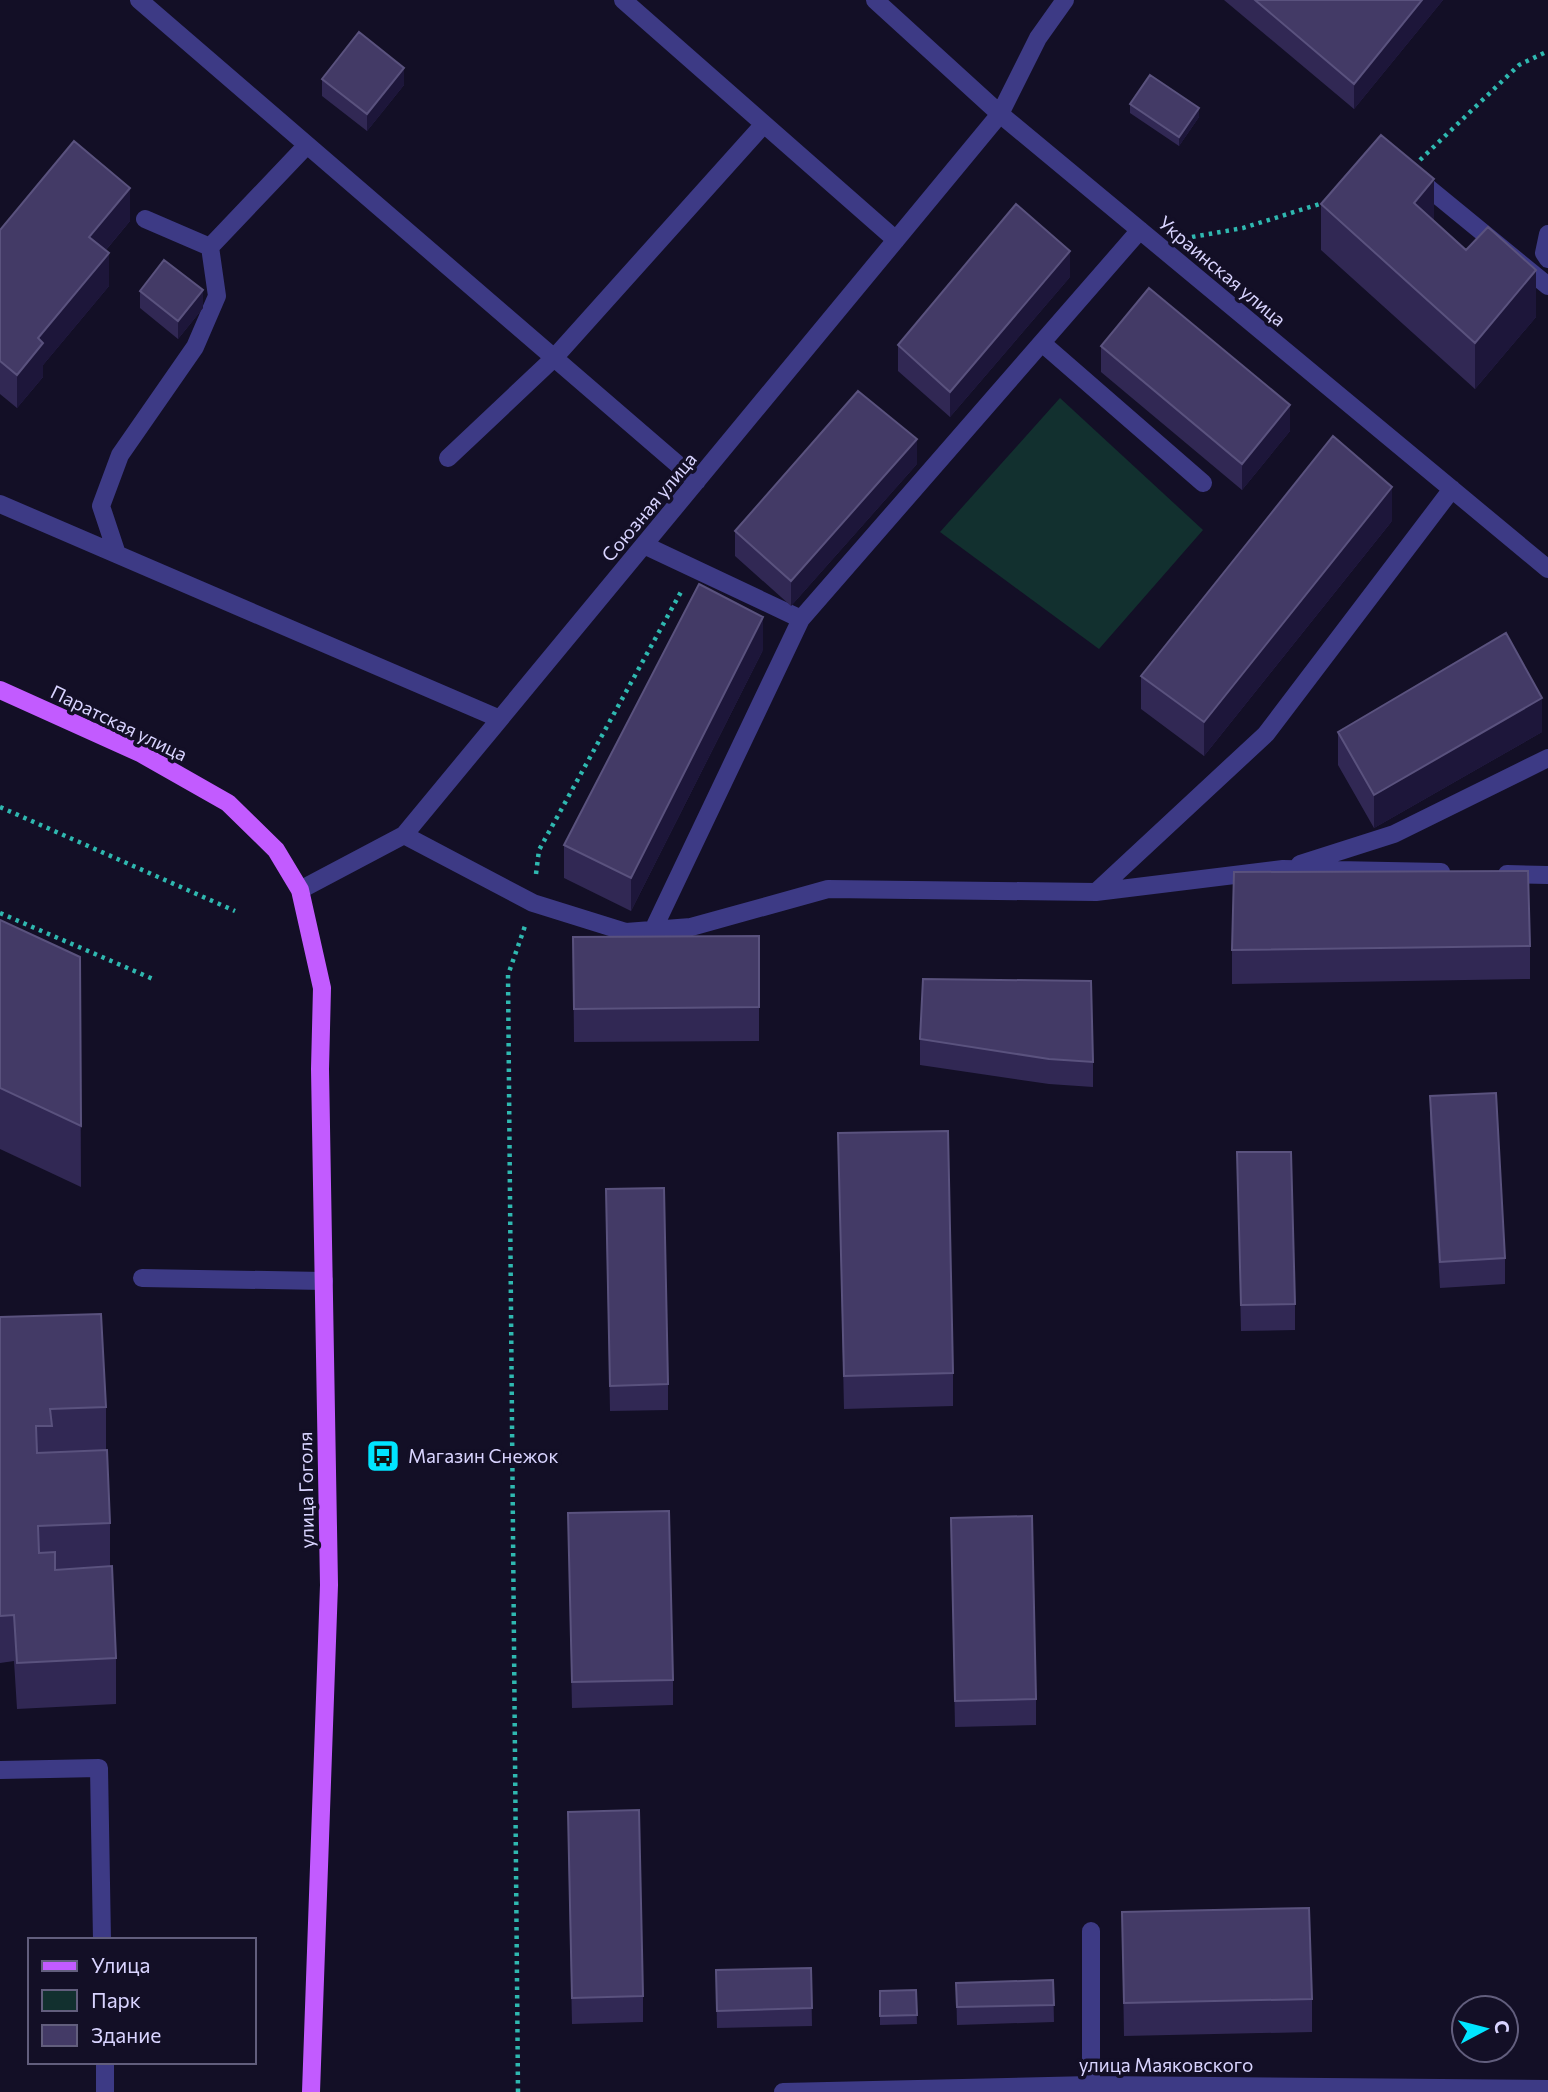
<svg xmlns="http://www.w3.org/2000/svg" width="1548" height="2092" viewBox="0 0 1548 2092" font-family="Commissioner,sans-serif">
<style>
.green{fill:#12302f}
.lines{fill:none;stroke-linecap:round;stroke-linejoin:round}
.path{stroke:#2fb8b0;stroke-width:4.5;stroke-dasharray:3.5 5;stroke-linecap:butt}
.minor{stroke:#3d3a85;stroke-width:18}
.major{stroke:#c25bff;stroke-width:18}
.wall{fill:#312854}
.shaded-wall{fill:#1d163a}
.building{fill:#433a66;stroke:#5a527e;stroke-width:2}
.labels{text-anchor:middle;stroke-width:7;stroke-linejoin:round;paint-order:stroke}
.street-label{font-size:19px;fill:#d9d4ff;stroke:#130f26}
.poi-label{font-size:19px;fill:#d9d4ff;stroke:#130f26;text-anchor:start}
</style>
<rect width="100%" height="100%" fill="#130f26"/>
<path class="green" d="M1060 398 1203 530 1099 649 940 532Z"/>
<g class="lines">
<path class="path" d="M1420 160 1519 65 1548 51
M1192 237 1243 228 1326 202
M0 807 235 911
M536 874 539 850 682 590
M0 913 153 979
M518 2092 508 975 525 926"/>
<path class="minor" d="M139 0 697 481
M623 0 896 240
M875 0 1000 114 1548 569
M1426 186 1548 286
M145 219 210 247
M1548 234 1544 253 1548 259
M1042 343 1203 483
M448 458 554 358 764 124
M0 504 500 719
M644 545 801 619
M117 554 101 506 120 455 195 347 217 296 210 247 307 145
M404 835 533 903 626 932 691 927 828 889 1096 892 1283 869 1441 872
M1300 864 1394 834 1548 758
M1507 874 1548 875
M300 890 404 835 1000 114 1038 38 1065 0
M1096 892 1266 734 1452 489
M653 930 801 619 1140 230
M142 1278 324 1281
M0 1770 99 1768 102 1940
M105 2062V2092
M1091 2085V1931
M783 2092 1091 2085 1548 2089"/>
<path class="major" d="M0 690 140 753 228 803 276 850 300 890 322 988 320 1069 329 1585 311 2092"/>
</g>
<path class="wall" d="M1224 0H1443L1354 109Z
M322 79 404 85 367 131 322 96Z
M1130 104 1199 117 1179 146 1130 113Z
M1321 204 1434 221 1536 317 1475 389 1321 250Z
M130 221 106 250 109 286 43 365V377L17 408 0 394V230Z
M1070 277 950 417 898 371V345Z
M140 291 203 308 178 339 140 308Z
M1101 346 1290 431 1242 490 1101 372Z
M917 464 791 606 735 556V531Z
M1392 521 1204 756 1141 709V676Z
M763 650 631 911 564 878V845Z
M1338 732H1542L1374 828 1338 765Z
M0 920 80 957 81 1187 0 1149Z
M759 936V1041L574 1042 573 937Z
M1530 946V979L1232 984V950Z
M920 1039 1093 1062V1087L1049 1084 920 1065Z
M1430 1096 1505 1258V1284L1440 1288 1430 1122Z
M838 1133 953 1373V1406L844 1409Z
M1237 1152 1295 1304V1330L1241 1331Z
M606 1215 668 1384V1410L610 1411Z
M0 1317 106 1407V1450L110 1523V1566L116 1658V1704L17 1709 14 1661 0 1663Z
M568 1513 673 1680V1705L572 1708Z
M951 1518 1036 1699V1725L955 1727Z
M568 1837 643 1996V2022L572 2024Z
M1122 1912 1312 1999V2032L1124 2036Z
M811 1968 812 2026 717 2028 716 1970Z
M1053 1980 1054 2022 957 2025 956 1983Z
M916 1990 917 2024 880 2025V1991Z"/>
<path class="shaded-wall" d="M1422 0H1443L1354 109V84Z
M404 68V85L367 131V114Z
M1199 108V117L1179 146V137Z
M1434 179V226L1414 203Z
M130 188V221L89 270V237Z
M1070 251V277L950 417V392Z
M109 253V286L43 365V377L17 408V375L38 338Z
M1536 270V317L1475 389V343Z
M203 290V308L178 339V321Z
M1290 405V431L1242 490V464Z
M917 439V464L791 606V581Z
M1392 487V521L1204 756V722Z
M763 617V650L631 911V878Z
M1542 698V732L1374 828V795Z"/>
<path class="building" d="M1255 0H1422L1354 84Z
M359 32 404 68 367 114 322 79Z
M1150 75 1199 108 1179 137 1130 104Z
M1381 135 1434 179 1414 203 1466 250 1488 227 1536 270 1475 343 1321 204Z
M74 141 130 188 89 237 109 253 38 338 43 343 17 375 0 361V230Z
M1016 204 1070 251 950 392 898 345Z
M164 260 203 290 178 321 140 291Z
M1149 288 1290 405 1242 464 1101 346Z
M858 391 917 439 791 581 735 531Z
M1333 436 1392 487 1204 722 1141 676Z
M699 584 763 617 631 878 564 845Z
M1506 633 1542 698 1374 795 1338 732Z
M1528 871 1530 946 1232 950 1234 872Z
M0 920 80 957 81 1126 0 1088Z
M759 936V1007L574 1009 573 937Z
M923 979 1091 981 1093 1062 1049 1059 920 1039Z
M1496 1093 1505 1258 1440 1262 1430 1096Z
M948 1131 953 1373 844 1376 838 1133Z
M1237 1152H1291L1295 1304 1241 1305Z
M664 1188 668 1384 610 1386 606 1189Z
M101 1314 106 1407 50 1409 52 1426H36L37 1453 107 1450 110 1523 38 1526 39 1553 55 1552V1570L112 1566 116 1658 17 1663 14 1615 0 1616V1317Z
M669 1511 673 1680 572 1682 568 1513Z
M1032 1516 1036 1699 955 1701 951 1518Z
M639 1810 643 1996 572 1998 568 1812Z
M1309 1908 1312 1999 1124 2003 1122 1912Z
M811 1968 812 2008 717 2011 716 1970Z
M1053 1980 1054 2005 957 2007 956 1983Z
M916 1990 917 2015 880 2016V1991Z"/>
<defs>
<symbol id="bus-square" viewBox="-11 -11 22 22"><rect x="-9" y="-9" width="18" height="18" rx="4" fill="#00e5ff" stroke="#130f26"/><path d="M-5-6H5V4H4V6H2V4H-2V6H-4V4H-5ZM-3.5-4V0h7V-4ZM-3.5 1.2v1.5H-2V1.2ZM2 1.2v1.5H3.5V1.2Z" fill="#111"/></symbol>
</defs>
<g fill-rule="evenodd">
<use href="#bus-square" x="364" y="1437" width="38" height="38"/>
</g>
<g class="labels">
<g class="street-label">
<text transform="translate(1222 271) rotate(40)" y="7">Украинская улица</text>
<text transform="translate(649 507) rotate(-50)" y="7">Союзная улица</text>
<text transform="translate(119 723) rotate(26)" y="7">Паратская улица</text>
<text transform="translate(306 1490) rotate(-91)" y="7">улица Гоголя</text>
<text x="1166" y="2072">улица Маяковского</text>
</g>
<g class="poi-label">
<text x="408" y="1463">Магазин Снежок</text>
</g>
</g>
<rect x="28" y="1938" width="228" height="126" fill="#130f26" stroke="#625e7d" stroke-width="2"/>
<rect x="42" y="1961" width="35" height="10" fill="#c25bff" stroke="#625e7d" stroke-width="2"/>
<text x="91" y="1973" font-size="21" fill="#d9d4ff">Улица</text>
<rect x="42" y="1990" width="35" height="21" fill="#12302f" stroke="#625e7d" stroke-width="2"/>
<text x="91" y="2008" font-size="21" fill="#d9d4ff">Парк</text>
<rect x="42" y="2025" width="35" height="21" fill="#433a66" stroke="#625e7d" stroke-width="2"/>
<text x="91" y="2043" font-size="21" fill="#d9d4ff">Здание</text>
<g transform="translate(1485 2029) rotate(83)"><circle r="33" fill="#130f26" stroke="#625e7d" stroke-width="2"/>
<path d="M0-5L12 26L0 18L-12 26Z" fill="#00e5ff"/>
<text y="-10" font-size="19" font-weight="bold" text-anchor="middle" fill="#d9d4ff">С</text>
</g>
</svg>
